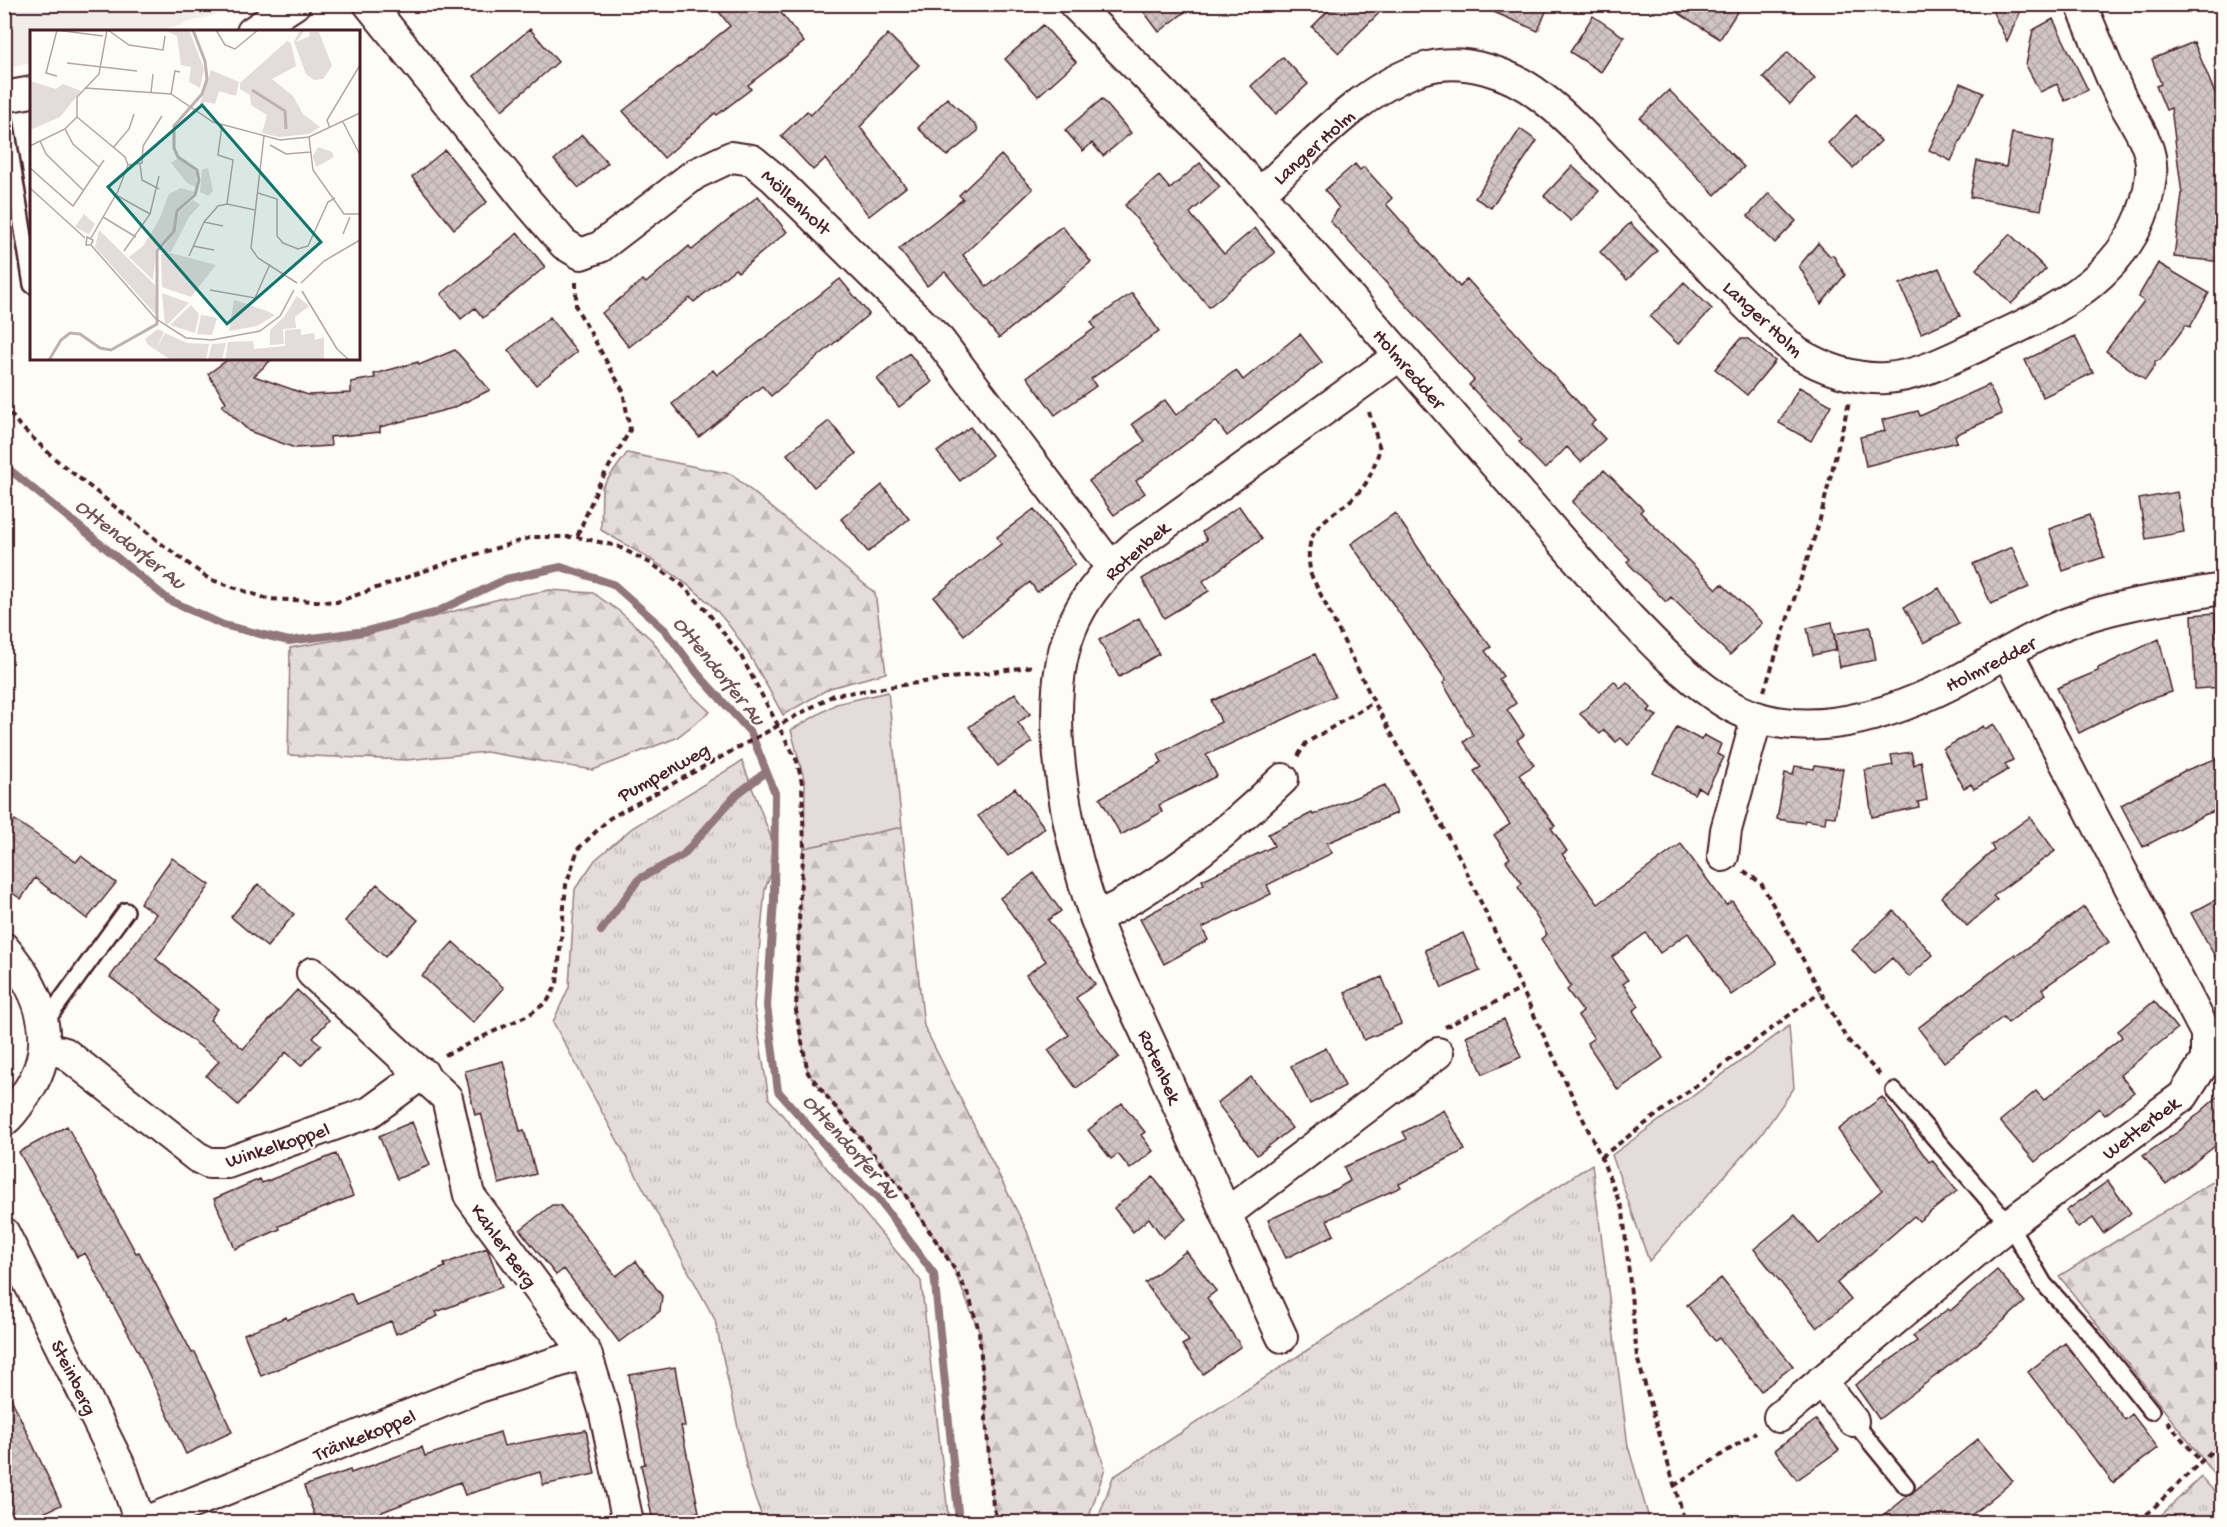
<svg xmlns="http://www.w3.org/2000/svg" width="2227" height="1527" viewBox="0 0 2227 1527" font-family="'Gochi Hand',sans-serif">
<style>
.built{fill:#f0ece8}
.grass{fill:url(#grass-tufts);stroke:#967e82;stroke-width:1.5}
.forest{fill:url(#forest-firs);stroke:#967e82;stroke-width:1.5}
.park{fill:#e3dcda;stroke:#967e82;stroke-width:1.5}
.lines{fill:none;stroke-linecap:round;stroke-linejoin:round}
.stream{stroke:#91777b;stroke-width:8}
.building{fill:url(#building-cross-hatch);stroke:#4a1f2b;stroke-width:1.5}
.lane-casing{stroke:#4a1f2b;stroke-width:20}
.street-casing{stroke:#4a1f2b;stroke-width:34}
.path{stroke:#4a1f2b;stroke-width:4;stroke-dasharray:6 4.5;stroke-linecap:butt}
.lane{stroke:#fdfcf7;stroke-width:15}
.street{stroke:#fdfcf7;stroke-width:30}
.labels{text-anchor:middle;stroke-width:4.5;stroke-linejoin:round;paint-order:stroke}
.street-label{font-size:20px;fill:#4a1f2b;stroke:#fdfcf7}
.water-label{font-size:21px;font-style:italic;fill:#73525a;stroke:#fdfcf7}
.inset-river{fill:none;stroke:#c0b1b1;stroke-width:3}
.inset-road{fill:none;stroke:#b5a4a5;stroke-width:1.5}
.view{fill:#0f766e;fill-opacity:0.15;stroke:#0f766e;stroke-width:3}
.inset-edge{fill:none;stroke:#4a1f2b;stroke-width:3}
</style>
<defs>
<pattern id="grass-tufts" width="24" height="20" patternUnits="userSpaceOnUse" patternTransform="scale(1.5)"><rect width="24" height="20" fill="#e3dcda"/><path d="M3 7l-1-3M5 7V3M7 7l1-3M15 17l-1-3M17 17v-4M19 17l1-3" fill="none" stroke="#c4bcbb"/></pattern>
<pattern id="forest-firs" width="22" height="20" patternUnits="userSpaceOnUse" patternTransform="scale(1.5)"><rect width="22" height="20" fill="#e3dcda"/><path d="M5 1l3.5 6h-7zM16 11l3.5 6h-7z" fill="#c4bcbb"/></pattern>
<pattern id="building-cross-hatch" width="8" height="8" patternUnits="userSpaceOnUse" patternTransform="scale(1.5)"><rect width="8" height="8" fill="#d0c5c4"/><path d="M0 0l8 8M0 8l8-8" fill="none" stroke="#b4a9a9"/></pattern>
</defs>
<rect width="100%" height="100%" fill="#fdfcf7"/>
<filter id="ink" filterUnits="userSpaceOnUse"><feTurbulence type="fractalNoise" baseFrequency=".0167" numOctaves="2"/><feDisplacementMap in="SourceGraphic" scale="12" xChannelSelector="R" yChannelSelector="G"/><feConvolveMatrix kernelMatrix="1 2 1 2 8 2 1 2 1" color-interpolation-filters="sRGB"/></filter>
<g filter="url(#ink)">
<path class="built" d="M4 5 5 4 245 5 162 31 32 32 31 63 5 69Z"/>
<path class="grass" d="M742 761 778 856 765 889 754 1006 769 1099 921 1281 949 1522H764L750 1484 715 1320 553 1022 569 987 575 889 595 860 632 828Z
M1592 1164 1628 1446 1650 1522H1097L1113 1477Z
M2201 1477 2222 1500V1522H2154Z"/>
<path class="forest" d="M627 453 731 474 875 593 886 673 830 688 783 715C762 678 742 635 710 604 679 574 638 552 601 530L602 487Z
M550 590 593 593 619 611 652 640 687 690 710 712 676 738 593 770 486 752 407 760 288 755 290 648 370 634 499 599Z
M902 827 924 1026 1027 1231 1105 1468 1089 1517 1084 1522H1000L993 1506 979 1331 952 1265 900 1187 808 1073 796 1011 800 894 804 848Z
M2222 1176V1484L2059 1276Z"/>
<path class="park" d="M888 692 902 827 804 848 805 783 791 730 836 704Z
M1789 1026 1794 1088 1761 1135 1649 1261 1612 1155Z"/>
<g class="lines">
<path class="stream" d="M4 465 169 600 223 625 289 641 366 631 434 613 506 579 561 567 613 584 665 630 698 674 751 733 775 793 774 900 767 1006 778 1091 845 1168 876 1196 934 1274 959 1522
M601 931 639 879 683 855 736 795 766 772"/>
</g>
<path class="building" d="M713 4H774L804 42 748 85 751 89 717 115 715 113 664 158 623 111 730 26Z
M1138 4H1195L1159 32Z
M1335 4H1388L1339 53 1312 27Z
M1475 4H1549L1538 31Z
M1664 4H1742L1720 39Z
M1989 4H2024L2007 41Z
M1593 16 1624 37 1601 72 1570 52Z
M2053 19 2088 90 2065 101 2057 84 2040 92 2026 65 2033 30Z
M1043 25 1076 62 1038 96 1005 59Z
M530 29 558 62 502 110 474 76Z
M888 34 919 65 860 127 906 187 869 216 825 159 813 170 781 136 807 111 811 115Z
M2194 42 2216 96 2223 94V262L2174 257 2182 194 2171 108 2166 110 2156 86 2161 84 2152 59Z
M1788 52 1815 78 1790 104 1763 77Z
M1283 57 1308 84 1276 114 1251 86Z
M1960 83 1983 93 1951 161 1929 150Z
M1669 90 1744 167 1715 195 1640 118Z
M947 98 977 127 978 131 947 156 918 128Z
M1102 99 1131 133 1103 156 1092 143 1083 151 1065 130Z
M1856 115 1881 141 1853 168 1828 143Z
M1520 129 1537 141 1491 208 1475 198Z
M2012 133 2054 141 2041 210 1970 197 1977 161 2006 167Z
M582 135 608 163 579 188 554 160Z
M445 150 487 202 454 229 412 177Z
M1001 155 1033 189 963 255 987 287 1062 226 1091 262 999 338 945 272 927 286 899 249 963 199 959 195Z
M1200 163 1220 187 1190 213 1192 216 1224 254 1255 228 1275 253 1209 307 1125 205 1159 176 1170 189Z
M1355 164 1360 170 1364 167 1392 198 1386 204 1460 287 1467 279 1595 421 1591 424 1605 439 1581 462 1567 447 1545 469 1519 442 1522 440 1469 385 1474 380 1330 221 1339 208 1325 190Z
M1572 166 1599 191 1571 221 1544 196Z
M1769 193 1796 221 1775 243 1748 216Z
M758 196 787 232 738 272 735 269 694 302 690 298 629 347 602 313 643 280 646 283 689 246 692 250Z
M1630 223 1657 251 1627 280 1600 252Z
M518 233 545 267 483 318 475 308 461 319 441 294Z
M2010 234 2046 269 2011 304 1976 269Z
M1818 243 1830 256 1833 255 1845 275 1821 304 1799 266Z
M2158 263 2209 293 2190 327 2186 325 2160 360 2155 361V366L2145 380 2106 351 2144 301 2138 297Z
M1939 268 1960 316 1921 333 1900 284Z
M840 279 869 314 771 396 762 386 699 437 672 404 713 370 717 375Z
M1684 282 1712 309 1678 344 1650 317Z
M1132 293 1159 331 1091 379 1096 386 1055 415 1027 377 1095 328 1091 322Z
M550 317 577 352 536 385 508 350Z
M1300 334 1322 362 1227 436 1216 421 1136 481 1145 493 1114 515 1089 481 1145 441 1132 424 1165 400 1176 415 1236 370 1243 380Z
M2075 336 2093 373 2043 397 2025 360Z
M1740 339H1748L1775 361 1747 395 1715 369Z
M455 350 490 390 453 408 380 427V432L330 437 331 446 295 448 249 431 222 406 226 402 208 374 230 358H273L254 376 308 395 351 393V382L375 378 374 374 418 362 419 365Z
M909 353 932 382 899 407 877 379Z
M1989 385 2002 414 1955 435 1957 442 1866 466 1860 437 1885 431 1882 420 1918 411 1920 416Z
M1799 387 1831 405 1811 441 1779 423Z
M829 421 856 454 814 487 787 454Z
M970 427 992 455 960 481 937 452Z
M1604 470 1643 509 1640 512 1717 589 1722 584 1762 623 1730 655 1671 597 1666 602 1627 562 1630 559 1572 502Z
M882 485 909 519 868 552 841 519Z
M2177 492 2184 532 2146 539 2139 499Z
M1239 506 1262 539 1203 581 1209 591 1164 618 1142 579 1207 540 1202 532Z
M1034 509 1075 564 1037 592 1030 582 964 635 934 597 1001 544 997 537Z
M1395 513 1441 582 1491 647 1485 651 1503 676 1499 679 1516 703 1507 710 1524 735 1517 740 1534 765 1519 775 1555 826 1551 828 1567 851 1562 854 1598 904 1681 844 1726 905 1732 901 1777 963 1731 995 1688 933 1660 953 1646 933 1612 957 1628 980 1623 984 1639 1006 1633 1011 1663 1058 1618 1090 1587 1043 1594 1038 1578 1016 1583 1012 1567 990 1571 986 1541 939 1547 934 1518 887 1522 883 1506 861 1510 858 1494 835 1510 824 1474 771 1481 767 1464 742 1473 735 1443 683 1446 680 1351 544Z
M2089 515 2104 557 2063 571 2049 529Z
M2012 547 2029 587 1991 604 1973 564Z
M1939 588 1959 624 1924 643 1904 607Z
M2215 613 2216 636H2223V687L2195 689 2192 615Z
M1139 618 1159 654 1119 677 1099 640Z
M1832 622 1836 650 1813 655 1807 628Z
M1870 627 1876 660 1840 667 1834 634Z
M2159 639 2172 692 2141 702 2079 733 2057 688 2098 671V668Z
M1315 654 1335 696 1206 755 1217 776 1159 805 1162 812 1121 835 1100 798 1162 763 1158 754 1221 722 1212 701Z
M1614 681 1620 688 1627 682 1651 708 1648 711 1657 716 1628 745 1621 738 1616 742 1604 730 1600 734 1580 714Z
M1015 693 1030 714 1018 723 1032 742 998 766 969 727Z
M1994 724 2013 760 2005 764 2008 770 1974 789 1971 784 1964 788 1943 749 1983 726 1985 729Z
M1677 727 1701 740 1704 735 1721 744 1717 754 1724 757 1706 792 1698 787 1694 794 1653 773Z
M1911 752 1914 765 1921 761 1927 800 1918 802 1919 807 1872 817 1865 770 1893 765 1891 755Z
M2223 756V808L2204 815 2143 847 2121 805 2184 771Z
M1815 765 1843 769 1835 817 1826 816 1825 823 1805 820 1804 823 1777 819 1785 773 1793 775 1795 766 1814 769Z
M1385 785 1397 813 1327 843 1332 853 1267 885 1271 894 1202 928 1208 940 1164 964 1140 919 1204 884 1202 880 1274 846 1268 834 1312 813 1313 815Z
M1015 788 1045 828 1008 856 978 816Z
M2030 817 2055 851 1993 896 1997 900 1967 926 1941 897 1994 850 1991 845Z
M15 820 76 862 81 856 116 883 87 919 35 878 21 899 4 887V836Z
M172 858 210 885 156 959 218 1009 210 1020 243 1049 297 990 329 1020 313 1038 321 1045 301 1066 286 1052 238 1105 206 1076 219 1061 110 977 156 914 140 903Z
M1034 873 1061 911 1048 920 1095 984 1076 998 1119 1057 1076 1088 1048 1050 1069 1035 1026 975 1046 961 1000 898Z
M258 884 294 914 267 947 231 917Z
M377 884 418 920 385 957 345 921Z
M2223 896V971L2191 913Z
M2084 907 2109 942 2042 989 2046 994 2008 1023 2003 1017 1944 1062 1918 1028 2015 954 2016 956Z
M1894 911 1933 955 1909 977 1892 958 1874 974 1852 949Z
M1463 933 1480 971 1442 988 1425 950Z
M453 942 504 988 473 1023 422 976Z
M1382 977 1401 1024 1364 1040 1345 992Z
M2154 1001 2177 1029 2120 1075 2134 1092 2105 1115 2099 1108 2035 1162 2000 1121 2036 1091 2044 1100 2122 1037 2118 1031Z
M1504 1019 1521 1057 1483 1074 1466 1036Z
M1326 1048 1345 1086 1310 1104 1291 1066Z
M503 1061 520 1131 524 1130 536 1174 499 1184 481 1113 475 1115 465 1071Z
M1251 1077 1292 1128 1257 1155 1217 1103Z
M2223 1092V1140L2166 1184 2143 1156 2179 1131Z
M1882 1097 1929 1162 1932 1160 1957 1191 1919 1221 1914 1216 1837 1283 1851 1300 1817 1328 1754 1249 1795 1215 1819 1244 1882 1190 1838 1130Z
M1122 1103 1145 1132 1141 1135 1153 1151 1130 1169 1118 1154 1111 1159 1088 1130Z
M1444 1110 1465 1150 1399 1184 1401 1187 1327 1220 1334 1235 1286 1258 1268 1220 1338 1188 1350 1181 1344 1167 1407 1139 1403 1132Z
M412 1122 430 1165 397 1179 379 1136Z
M67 1126 136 1253 139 1252 192 1353 195 1352 232 1432 186 1454 137 1349 85 1253 77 1257 19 1152Z
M336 1154 353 1196 279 1226 280 1229 235 1249 214 1199 260 1179 262 1183Z
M1153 1177 1186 1219 1163 1238 1149 1218 1133 1232 1114 1208Z
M2108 1181 2131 1213 2103 1233 2093 1218 2078 1228 2066 1211Z
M552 1205H560L616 1276 636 1261 662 1296 660 1311 619 1342 564 1269 556 1275 520 1230Z
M487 1248 502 1287 436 1312 438 1316 396 1334 391 1321 261 1376 244 1334 286 1317 287 1320 351 1293 356 1305 445 1267 444 1264Z
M1186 1251 1216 1291 1207 1298 1241 1346 1203 1374 1182 1345 1189 1341 1145 1283Z
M1997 1270 2025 1302 1976 1345 1879 1419 1855 1385 1917 1341 1913 1336 1948 1309 1950 1311Z
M1721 1278 1793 1366 1761 1391 1719 1338 1715 1341 1687 1305Z
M2065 1343 2125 1420 2132 1414 2158 1448 2113 1483 2028 1372Z
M675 1367 685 1426H681L699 1512 653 1521 641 1465 645 1464 629 1375Z
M4 1383 61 1505 24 1522H14L4 1501Z
M1816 1420 1839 1450 1797 1480 1775 1450Z
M586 1430 595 1474 543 1485 540 1472 465 1495 460 1482 356 1522H317L304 1486 350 1470 351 1473 422 1447 425 1456 500 1432 504 1446Z
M1978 1439 2013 1481 1963 1522H1876Z"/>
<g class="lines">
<defs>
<path id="lane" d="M4 114 32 285
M43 1025 126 911
M1894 1091 2009 1224 2044 1284 2087 1331 2151 1411
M1853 1421 1906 1486"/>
<path id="street" d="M369 4 527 201 564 244 581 254 600 247 695 174 731 157 752 160 775 179 940 341 1111 567
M1074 4 1230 160 1619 607C1649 638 1679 671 1715 696 1786 748 1880 720 1951 684 1990 664 2027 638 2068 623 2118 604 2170 598 2222 589
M252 32 295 4
M4 97 32 92
M1260 193C1307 151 1363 86 1425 68 1463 57 1509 72 1540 96 1571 119 1597 150 1624 178 1681 237 1736 298 1796 352 1822 368 1855 380 1886 378 1918 376 1948 360 1976 347 2053 313 2142 271 2151 175 2154 145 2133 121 2120 96 2106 66 2094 35 2081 4
M1723 856 1726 830 1757 717
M1096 918C1164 884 1228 832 1283 779
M4 948C42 992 61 1045 25 1095 19 1104 13 1114 4 1121
M312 973 447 1098 469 1195 586 1353 604 1410 628 1522
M46 1048 65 1053 197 1157 209 1163H227L370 1112 423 1073
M1226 1214 1438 1053
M4 1233 122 1470 140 1522
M1282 1337C1241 1249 1202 1160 1163 1071 1141 1020 1114 970 1095 917 1067 837 1037 699 1075 620 1089 590 1110 568 1135 546L1399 356
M1821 1381 1853 1421
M1779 1417 2009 1224 2183 1096 2206 1060V1033L2008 653
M145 1522 479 1387 586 1353"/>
</defs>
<use href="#lane" class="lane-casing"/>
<use href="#street" class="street-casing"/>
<path class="path" d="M576 282V307L623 391 630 430 598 486 577 537
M4 405 19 425 54 458 163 545 209 579 268 599 337 602 447 563 533 537H577L617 546 652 564 682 585 706 610 741 656 797 761 802 783 804 848 800 894 796 1011 808 1073 900 1187 952 1265 969 1296 979 1331 993 1506 998 1522
M1369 412 1380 449C1376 460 1372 473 1366 483 1340 521 1299 515 1311 575L1374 702 1461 860 1601 1157 1623 1211 1637 1357 1685 1522
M1764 691 1819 523 1849 402
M1298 756 1306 743 1374 702
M1744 871 1761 883 1846 1038 1882 1077
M1445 1027 1520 990
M445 1055 530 1014 547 1002 557 984 566 885 578 849 610 818 834 695 1034 666
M1601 1157 1820 992
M2167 1421 2201 1462
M1674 1486 1756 1432
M2139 1522 2222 1441"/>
<use href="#lane" class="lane"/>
<use href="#street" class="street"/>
</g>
</g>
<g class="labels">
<g class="street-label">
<text transform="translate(1313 146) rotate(-42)" y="7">Langer Holm</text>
<text transform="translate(797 201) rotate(43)" y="7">Möllenholt</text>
<text transform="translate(1764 318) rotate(43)" y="7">Langer Holm</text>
<text transform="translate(1410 368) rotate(49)" y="7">Holmredder</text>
<text transform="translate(1136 550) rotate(-41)" y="7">Rotenbek</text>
<text transform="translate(1990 663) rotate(-27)" y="7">Holmredder</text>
<text transform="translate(663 771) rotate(-29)" y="7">Pumpenweg</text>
<text transform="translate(1161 1066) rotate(66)" y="7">Rotenbek</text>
<text transform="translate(2140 1127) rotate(-37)" y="7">Wetterbek</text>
<text transform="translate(277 1144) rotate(-18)" y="7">Winkelkoppel</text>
<text transform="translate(505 1245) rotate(54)" y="7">Kahler Berg</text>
<text transform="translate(75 1377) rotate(64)" y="7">Steinberg</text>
<text transform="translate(364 1434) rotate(-22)" y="7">Tränkekoppel</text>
</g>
<g class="water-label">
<text transform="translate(131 543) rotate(38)" y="7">Ottendorfer Au</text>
<text transform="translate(720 670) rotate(51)" y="7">Ottendorfer Au</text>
<text transform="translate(852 1146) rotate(48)" y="7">Ottendorfer Au</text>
</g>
</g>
<g transform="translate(30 30)">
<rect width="330" height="330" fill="#fdfcf7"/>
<path d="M140 0H159L174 39 170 58 159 52 161 37 151 35 147 6 138 2ZM257 11 261 13 266 36 242 49 263 66 273 84 290 97 279 104 249 107 232 103 237 85 221 75 220 65 210 59V53ZM181 40 209 52 206 66 189 61 185 74 175 72 169 77ZM151 158 165 162 146 181 143 200 126 221 123 250 99 227 113 216 129 190 139 164ZM69 200 125 255 127 286 65 217ZM141 223 186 235 161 267 132 257 131 224ZM132 263 159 273 137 295 135 293ZM267 266 279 276 265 287 266 298 253 299 254 314 240 315V300L254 287ZM161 275 169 284 165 303 140 295ZM171 285 187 288 182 305 167 304ZM128 299 134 302 126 319 135 303 157 313 179 314 176 330H141L118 315 115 309ZM196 313 192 330H178L182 314Z" fill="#e3dcda"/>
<path d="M148 128 167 143 166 157 157 153 141 133ZM178 138 183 161 178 166 170 162 172 140ZM163 170 170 175 159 187 141 222 130 223 145 201 149 182ZM204 270 237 281 245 285 227 296 199 301Z" fill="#e3dcda"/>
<path d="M270 0H275L266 12 280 6 279 2H289L302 36 293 49 284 50 276 44 264 12ZM0 51 26 59 33 54 51 61 30 87 0 100ZM288 117 302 122 304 127 286 137 283 126ZM54 184 65 194 59 204 45 197Z" fill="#e3dcda"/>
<path d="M271 299V305L284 303 285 310 294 307V330H195L198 312 223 311 224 319 255 316V300Z" fill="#e3dcda"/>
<path class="inset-river" d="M222 60 255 81 256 99M19 330 31 310 40 303 50 304 70 318 81 320 127 294V221L144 201 147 181 165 165 169 150 167 140 148 127 144 118V96L172 64 177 49 175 31 163 0"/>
<path class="inset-road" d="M26 0 73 6M78 0 99 15 133 20 135 6M186 0 195 15 205 19 228 0M37 33 107 41M27 46 16 43 27 0M55 58 141 64 183 92 250 110 279 107 330 83M121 62 123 44M141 64 145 41 150 42M313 92 330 125M192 95 188 125 203 130 197 174M300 98 297 90 330 35M35 99 43 114 69 137M234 106 221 218 228 228 267 253M279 107 283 140 314 184H330M10 111 16 124 54 161M240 115 256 124 281 122M0 116 35 99 47 87M83 118 99 99 104 84M110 134 112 150 129 159M98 135 112 133 113 116 132 86M0 138 43 176 74 130M0 158 55 208M228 163 247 169V206L253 213 268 219 278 216 298 172 305 168M86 165 120 184M73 187 106 207M174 192 193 196M313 204 320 187M61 208 88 161 98 135 95 127 47 87V67L69 44 77 0M61 215 63 210 57 207 56 215H61L126 289 156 308 182 310 230 301 250 286 264 260M163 216 184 220M94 221 120 184 129 146M159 226 174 192 188 176 197 174 225 180M271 253 294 231 330 210M180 260 225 268 240 234M272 261 307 319 319 330"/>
<path class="view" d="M172 75 291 212 197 294 78 157Z"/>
<rect width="330" height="330" class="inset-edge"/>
</g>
<rect width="2227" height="1527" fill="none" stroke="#fdfcf7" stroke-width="24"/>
<rect x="12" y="12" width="2203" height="1503" fill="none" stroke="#4a1f2b" stroke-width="2" filter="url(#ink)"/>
</svg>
